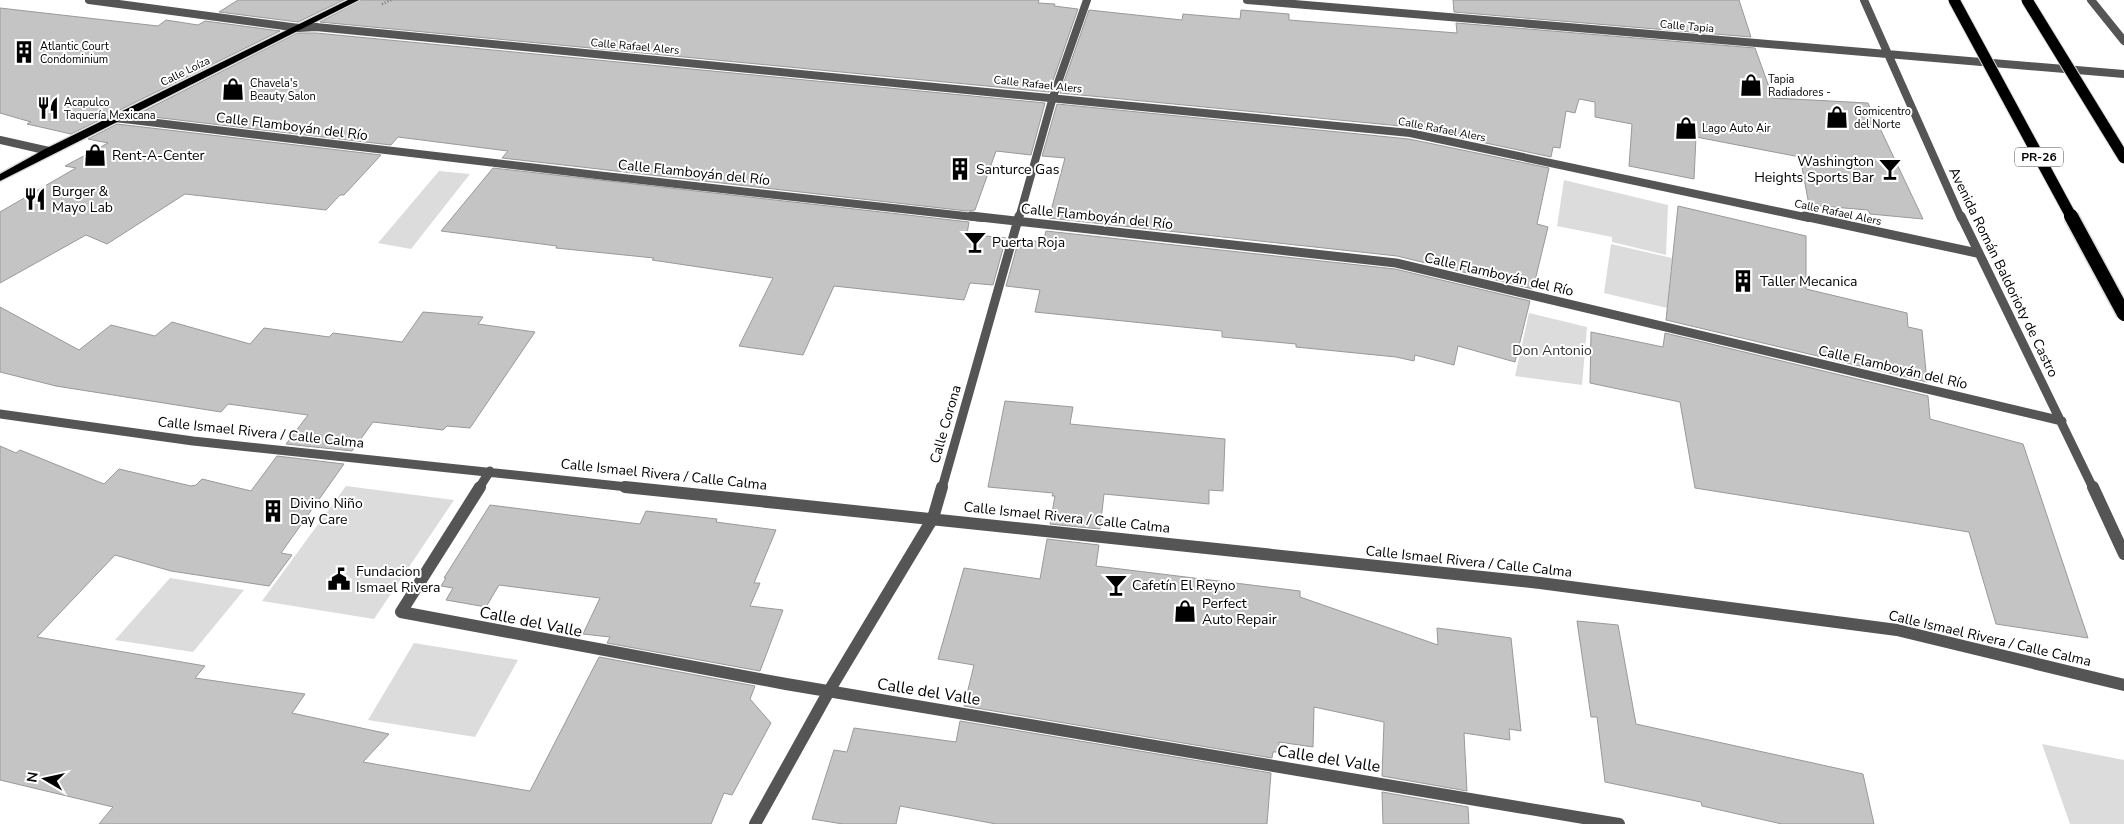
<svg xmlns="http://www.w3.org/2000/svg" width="2124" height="824" viewBox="0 0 2124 824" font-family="'Nunito Sans',sans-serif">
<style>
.green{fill:#dcdcdc}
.building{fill:#c4c4c4;stroke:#999}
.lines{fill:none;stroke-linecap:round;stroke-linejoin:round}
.primary-casing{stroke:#dbdbdb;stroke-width:3}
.path{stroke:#777;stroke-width:2.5;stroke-dasharray:1 2;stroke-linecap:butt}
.street-far2{stroke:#555;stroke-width:8}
.street-far1{stroke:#555;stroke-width:9}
.street{stroke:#555;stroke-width:12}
.primary{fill:#000;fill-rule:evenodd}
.highway-bridge-far1-casing{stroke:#dbdbdb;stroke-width:13;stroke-linecap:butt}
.highway-bridge-casing{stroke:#dbdbdb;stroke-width:17;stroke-linecap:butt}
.highway-bridge-far1{stroke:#000;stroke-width:11}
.highway-bridge{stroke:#000;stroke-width:14}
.labels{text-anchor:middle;stroke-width:4;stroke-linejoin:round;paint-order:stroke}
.far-street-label{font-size:11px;fill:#000;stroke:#fff}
.far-poi-label{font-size:11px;fill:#000;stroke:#fff;text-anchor:start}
.shield{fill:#fff;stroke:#4c4c4c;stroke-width:1}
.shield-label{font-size:12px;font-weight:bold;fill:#000}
.street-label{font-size:14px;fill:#000;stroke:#fff}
.poi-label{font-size:14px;fill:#000;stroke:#fff;text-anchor:start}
.park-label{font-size:14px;fill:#333;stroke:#fff}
.near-street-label{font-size:16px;fill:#000;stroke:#fff}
</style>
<rect width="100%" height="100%" fill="#fff"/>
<path class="green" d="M439 171 470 174 411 249 378 243Z
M1564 180 1668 205 1666 255 1612 242V237L1557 226Z
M1611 244 1672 258 1667 308 1604 293Z
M1529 313 1587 327 1582 385 1515 376Z
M346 486 454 500 374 619 262 601Z
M170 578 244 590 193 652 115 640Z
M414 643 518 660 475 737 368 720Z
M2042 744 2124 760V824H2070Z"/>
<path class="building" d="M238 0H344L298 22 219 12Z
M361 0H1039L1038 3 1055 4 1054 6 1078 9 1049 92 320 22Z
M1453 0H1739L1751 37 1454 12Z
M0 8 158 26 166 20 198 25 205 21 280 31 71 134 27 124 31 122 0 113Z
M1089 10 1182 20 1183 14 1240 19 1241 10 1289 14V20L1457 33 1456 23 1755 48 1773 98 1868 103 1923 219 1870 214 1868 210 1809 205 1800 157 1696 137 1694 179 1629 166 1632 124 1595 117V102L1579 99 1575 113 1566 111 1560 148 1553 147 1551 157 1411 127 1060 93Z
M297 33H316L1045 103 1031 155 996 151 975 210 967 211 502 158 508 151 398 137 391 145 136 115Z
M1057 104 1409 139 1549 168 1537 224 1548 227 1533 289 1397 256 1049 218 1065 158 1042 156Z
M117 124 381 155 344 195H340L326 210 185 194 107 244 86 235 0 283V212L76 168 65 166 108 143 88 139Z
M493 168 969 222 967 234 1006 238 993 285 970 283 964 300 834 286 803 355 739 346 773 278 652 260 654 258 556 248 557 246 441 231Z
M1678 206 1806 236V289L1907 313 1908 327 1922 330 1927 382 1666 320Z
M1046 231 1395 269 1530 301 1515 362 1458 346 1454 365 1415 355 1414 361 1396 357 1296 347V344L1222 337V331L1035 312 1040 290 1006 286 1019 239 1043 242Z
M0 307 79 350 111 325 155 336 172 322 250 344 264 328 329 337 333 333 402 342 423 312 483 317 478 324 535 332 470 428 447 426 443 430 373 422 352 451 286 444 308 415 228 404 221 412 56 386 0 372Z
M1591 332 1663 347 1665 333 1928 396 1930 419 2023 444 2088 638 1996 624 1969 532 1695 488 1680 402 1590 383Z
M1005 401 1073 407 1070 424 1225 439 1223 491 1209 490V504L1104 494 1100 529 1050 524 1055 496H1052L1053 493 988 487Z
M0 446 16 453 20 450 104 484 119 469 191 486 196 485 202 479 251 491 277 456 344 464 281 553 292 555 269 586 171 571 115 555 37 637 205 666 195 678 305 694 292 713 389 734 363 762 530 791 599 657 755 686 750 699 771 723 732 795 724 793 711 824H99L113 807 0 780Z
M490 505 640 524 646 511 717 519 716 522 776 530 754 583H760L750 606 783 610 760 671 607 643 610 637 583 634 600 598 499 585 486 607 446 600 453 588 441 586 446 578H444Z
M1047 539 1099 545 1096 566 1300 591V597L1438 645 1437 628 1511 638 1521 731 1509 729 1510 740 1464 733 1467 791 1382 776 1384 722 1314 707 1313 747 1279 742V752H1273L1272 758 964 706 974 665 938 659 964 568 1040 579Z
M1577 621 1618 625 1636 724 1863 774 1874 824H1782L1702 806 1701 802 1605 782 1597 717H1591Z
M960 721 1271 773 1267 824H996L900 806 896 824H843L812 819 834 750 847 752 854 728 956 742Z
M1382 792 1468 807 1469 824H1383Z"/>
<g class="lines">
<defs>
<path id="primary" d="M348 0H359L0 181V174L45 149Z"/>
</defs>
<use href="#primary" class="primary-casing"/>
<path class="path" d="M382 4 391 0"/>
<path class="street-far2" d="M89 0 299 28 316 27 1410 133 1809 218
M1247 0 2124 74
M1864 0 1961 218
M2091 0 2124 41
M115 118 605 176 983 218
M0 140 49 151
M1019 218 1053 97 1087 0"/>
<path class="street-far1" d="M971 216 1396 263 2062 421
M1804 216 1977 253
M1961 216 2093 488
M0 414 193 441 637 488
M479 488 490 471
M942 488 1019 216"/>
<path class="street" d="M480 487 401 612 786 684 1619 824
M625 487 1540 583 1897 630 2124 685
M2093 487 2124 554
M755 824 829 691 933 518 942 487"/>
<use href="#primary" class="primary"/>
<defs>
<path id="highway-bridge-far1" d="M1954 0 2072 218
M2027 0 2124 158"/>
<path id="highway-bridge" d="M2071 216 2124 314"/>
</defs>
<use href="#highway-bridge-far1" class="highway-bridge-far1-casing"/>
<use href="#highway-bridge" class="highway-bridge-casing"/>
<use href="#highway-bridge-far1" class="highway-bridge-far1"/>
<use href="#highway-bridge" class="highway-bridge"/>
</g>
<defs>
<symbol id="building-bare" viewBox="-9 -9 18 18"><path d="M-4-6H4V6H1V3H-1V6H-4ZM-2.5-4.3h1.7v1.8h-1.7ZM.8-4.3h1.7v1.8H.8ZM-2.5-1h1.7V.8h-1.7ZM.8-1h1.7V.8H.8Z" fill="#000" stroke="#fff" stroke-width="2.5" paint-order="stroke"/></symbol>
<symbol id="shop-bare" viewBox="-9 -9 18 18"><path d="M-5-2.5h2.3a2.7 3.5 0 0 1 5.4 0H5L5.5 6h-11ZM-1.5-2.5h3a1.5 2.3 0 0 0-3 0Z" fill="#000" stroke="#fff" stroke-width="2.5" paint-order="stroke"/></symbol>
<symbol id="restaurant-bare" viewBox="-9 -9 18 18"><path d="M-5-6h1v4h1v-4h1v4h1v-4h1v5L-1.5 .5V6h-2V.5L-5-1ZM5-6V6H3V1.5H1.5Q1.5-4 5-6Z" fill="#000" stroke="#fff" stroke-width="2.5" paint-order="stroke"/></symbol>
<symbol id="bar-bare" viewBox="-9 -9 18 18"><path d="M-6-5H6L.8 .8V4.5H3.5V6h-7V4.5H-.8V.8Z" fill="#000" stroke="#fff" stroke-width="2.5" paint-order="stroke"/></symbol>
<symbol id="civic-bare" viewBox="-9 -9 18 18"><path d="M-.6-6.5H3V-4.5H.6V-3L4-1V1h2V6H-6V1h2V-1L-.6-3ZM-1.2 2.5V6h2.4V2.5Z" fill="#000" stroke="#fff" stroke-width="2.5" paint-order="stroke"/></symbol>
</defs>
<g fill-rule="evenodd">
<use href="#building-bare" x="8" y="36" width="32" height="32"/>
<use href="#shop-bare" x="1735" y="69" width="32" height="32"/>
<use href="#shop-bare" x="217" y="73" width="32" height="32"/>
<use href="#restaurant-bare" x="32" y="92" width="32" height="32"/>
<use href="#shop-bare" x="1821" y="101" width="32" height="32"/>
<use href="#shop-bare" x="1670" y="112" width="32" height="32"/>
<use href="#shop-bare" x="79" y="139" width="32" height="32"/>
<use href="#building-bare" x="944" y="153" width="32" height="32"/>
<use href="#bar-bare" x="1874" y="153" width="32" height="32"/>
<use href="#restaurant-bare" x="19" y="183" width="32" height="32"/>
<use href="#bar-bare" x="959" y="226" width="32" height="32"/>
<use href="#building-bare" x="1727" y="265" width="32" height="32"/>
<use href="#building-bare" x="257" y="495" width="32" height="32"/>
<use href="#civic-bare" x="323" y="563" width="32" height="32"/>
<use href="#bar-bare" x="1100" y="569" width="32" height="32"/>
<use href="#shop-bare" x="1169" y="595" width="32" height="32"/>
</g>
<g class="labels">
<g class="far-street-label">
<text transform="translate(1687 26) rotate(5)" y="4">Calle Tapia</text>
<text transform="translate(635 46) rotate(5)" y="4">Calle Rafael Alers</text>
<text transform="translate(185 71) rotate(-26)" y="4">Calle Loíza</text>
<text transform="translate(1038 84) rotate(6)" y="4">Calle Rafael Alers</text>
<text transform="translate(1442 129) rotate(11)" y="4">Calle Rafael Alers</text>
<text transform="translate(1838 212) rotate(12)" y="4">Calle Rafael Alers</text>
</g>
<g class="far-poi-label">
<text x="40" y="50">Atlantic Court<tspan x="40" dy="13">Condominium</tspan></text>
<text x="1768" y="83">Tapia<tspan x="1768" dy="13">Radiadores -</tspan></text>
<text x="250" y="87">Chavela's<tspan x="250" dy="13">Beauty Salon</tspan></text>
<text x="64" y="106">Acapulco<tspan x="64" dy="13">Taquería Mexicana</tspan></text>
<text x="1854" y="115">Gomicentro<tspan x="1854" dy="13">del Norte</tspan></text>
<text x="1702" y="132">Lago Auto Air</text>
</g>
<rect class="shield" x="2015" y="147.5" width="48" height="19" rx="4"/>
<g class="shield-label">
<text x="2039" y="161">PR-26</text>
</g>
<g class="street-label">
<text transform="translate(292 126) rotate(7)" y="5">Calle Flamboyán del Río</text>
<text transform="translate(694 172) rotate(6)" y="5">Calle Flamboyán del Río</text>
<text transform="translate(1097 216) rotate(6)" y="5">Calle Flamboyán del Río</text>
<text transform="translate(2004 272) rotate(64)" y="5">Avenida Román Baldorioty de Castro</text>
<text transform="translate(1499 274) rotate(13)" y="5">Calle Flamboyán del Río</text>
<text transform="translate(1893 367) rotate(13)" y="5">Calle Flamboyán del Río</text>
<text transform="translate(945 424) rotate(-74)" y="5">Calle Corona</text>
<text transform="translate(261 432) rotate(6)" y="5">Calle Ismael Rivera / Calle Calma</text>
<text transform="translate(664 474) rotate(6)" y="5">Calle Ismael Rivera / Calle Calma</text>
<text transform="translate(1067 517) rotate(6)" y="5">Calle Ismael Rivera / Calle Calma</text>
<text transform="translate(1469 561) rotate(6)" y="5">Calle Ismael Rivera / Calle Calma</text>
<text transform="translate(1990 638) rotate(13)" y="5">Calle Ismael Rivera / Calle Calma</text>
</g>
<g class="poi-label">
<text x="112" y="160">Rent-A-Center</text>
<text x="1874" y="166" text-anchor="end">Washington<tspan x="1874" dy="16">Heights Sports Bar</tspan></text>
<text x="976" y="174">Santurce Gas</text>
<text x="52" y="196">Burger &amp;<tspan x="52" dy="16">Mayo Lab</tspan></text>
<text x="992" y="247">Puerta Roja</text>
<text x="1760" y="286">Taller Mecanica</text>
<text x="290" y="508">Divino Niño<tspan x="290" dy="16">Day Care</tspan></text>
<text x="356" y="576">Fundacion<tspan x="356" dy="16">Ismael Rivera</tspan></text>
<text x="1132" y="590">Cafetín El Reyno</text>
<text x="1202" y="608">Perfect<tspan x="1202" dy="16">Auto Repair</tspan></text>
</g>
<g class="park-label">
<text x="1552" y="355">Don Antonio</text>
</g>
<g class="near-street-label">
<text transform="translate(531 621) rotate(11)" y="6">Calle del Valle</text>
<text transform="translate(929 691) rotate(9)" y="6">Calle del Valle</text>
<text transform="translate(1329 758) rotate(9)" y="6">Calle del Valle</text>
</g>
</g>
<g transform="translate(45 779) rotate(279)" stroke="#ffffff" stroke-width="4" paint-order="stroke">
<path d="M0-4L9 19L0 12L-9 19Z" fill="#000000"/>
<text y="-8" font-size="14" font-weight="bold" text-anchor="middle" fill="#000000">N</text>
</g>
</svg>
